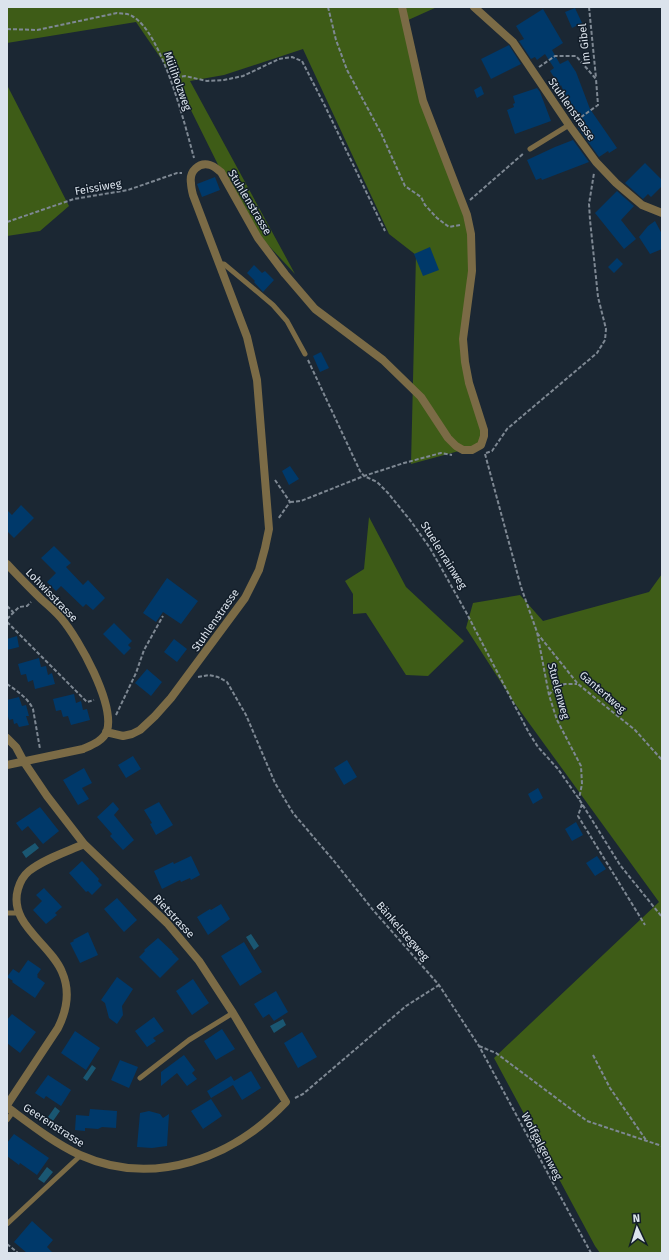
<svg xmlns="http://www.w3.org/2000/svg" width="669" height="1260" viewBox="0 0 669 1260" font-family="'Fira Sans',sans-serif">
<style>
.forest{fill:#3e5c17}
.water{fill:#1a5772}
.building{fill:#00396a}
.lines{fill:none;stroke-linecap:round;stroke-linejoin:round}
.path{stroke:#7e8893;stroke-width:2;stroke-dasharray:4 2;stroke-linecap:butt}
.service{stroke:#7b6b46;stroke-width:5}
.minor{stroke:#7b6b46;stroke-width:8}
.labels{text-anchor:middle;stroke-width:3;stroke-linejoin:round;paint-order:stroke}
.street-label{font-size:11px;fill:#dbe3ec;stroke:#121d29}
</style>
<rect width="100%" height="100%" fill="#1b2733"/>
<path class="forest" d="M7 7H437L406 21 423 101 471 234 463 339 465 362 483 426 481 445 411 464 416 255 389 234 303 49 224 75 190 81 295 274 243 218 238 205 177 82 136 22 7 43Z
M7 85 69 206 40 231 7 236Z
M369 517 406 587 464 641 428 676 406 675 366 613 353 614V594L345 581 364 569Z
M662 574V1253H600L595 1246 494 1058 659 902 513 701 466 628 473 603 520 595 543 621 649 592Z"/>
<path class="water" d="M35 843 39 848 26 858 22 852Z
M251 934 259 946 254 950 246 937Z
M283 1019 286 1025 274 1033 270 1026Z
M92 1065 96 1068 87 1081 83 1078Z
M55 1107 60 1111 53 1121 48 1117Z
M47 1167 53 1172 44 1183 38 1179Z"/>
<path class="building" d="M575 8 582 23 572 28 565 12Z
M543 9 563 43 552 50 560 64 568 60 576 72 590 109 617 148 609 153 608 151 599 157 578 128 579 127 561 85 560 86 550 71 554 68 545 54 537 60 535 57 531 59 519 41 524 39 516 26Z
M509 45 521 64 491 79 481 59Z
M481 86 484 94 477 98 474 90Z
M537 88 540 92 551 121 515 134 507 110 514 107 513 104 515 103 513 96Z
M573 140 589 162 542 180 541 178 536 180 527 160 555 147Z
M645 163 662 180V186L651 197 648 194 643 199 625 183Z
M215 177 220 190 202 197 197 184Z
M617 191 634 206 621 220 636 239 624 249 595 213Z
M655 221 662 234V249L650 254 639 237 648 226Z
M430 247 439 270 423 276 414 254Z
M617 258 623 264 614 273 608 267Z
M254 265 262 273 265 271 274 280 263 292 254 282 255 281 247 273Z
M321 352 329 368 320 372 313 356Z
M290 466 299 479 289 485 282 471Z
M21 505 34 518 14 538 7 531V510L12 515Z
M54 546 71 563 66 567 83 585 88 580 105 598 93 610 86 604 83 607 61 586 56 591 47 582 56 573 41 558Z
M167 578 198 601 181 624 163 612 156 622 143 613Z
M114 623 132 641 128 645 131 648 124 655 103 634Z
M17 636 19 647 7 650V639Z
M174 639 187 649 177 662 164 652Z
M39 658 41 667 46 666 48 675 52 673 55 684 35 689 33 680 28 682 26 674 21 675 18 664Z
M147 669 162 682 151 696 135 683Z
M74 694 76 703 81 701 83 710 87 709 90 720 71 725 68 716 63 717 61 710 56 711 53 699Z
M19 697 22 706 26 705 29 716H26L29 725 19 727 17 723 14 724 13 719 9 720 7 713V700Z
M133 756 141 769 126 778 118 765Z
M347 760 357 777 344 785 334 768Z
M84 768 92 783 82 788 89 799 78 805 63 780Z
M538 788 543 798 533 804 528 794Z
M113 802 119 809 114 815 134 840 123 850 110 836 112 834 97 817Z
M159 802 173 825 156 835 150 824 152 823 144 810Z
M40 807 59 831 43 844 28 826 22 831 16 823Z
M576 822 583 835 572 841 565 829Z
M191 856 200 875 191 880 190 878 181 882 180 880 162 889 154 871 173 862 174 864Z
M597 856 606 869 595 876 586 863Z
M82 861 99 879 98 881 102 885 92 895 88 891 86 892 69 873Z
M44 888 62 907 55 913 57 915 46 924 33 910 42 901 36 895Z
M117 898 137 920 124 932 104 909Z
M221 904 230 919 208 935 197 917 210 909 211 910Z
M88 932 98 955 80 963 70 943 74 941 73 940Z
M158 938 173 952H172L179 959 160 978 139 957 145 951 144 950Z
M244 942 262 972 240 986 221 956Z
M28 960 41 969 37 975 38 976 37 977 45 983 35 998 12 982 13 981 7 977 13 969 19 973Z
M117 977 133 989 122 1006 123 1015 117 1024 109 1018 105 1003 101 1000Z
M193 979 209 1003 192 1015 176 991Z
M276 991 288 1012 274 1021 269 1014 263 1018 254 1004Z
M12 1014 36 1032 20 1053 7 1043V1020Z
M154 1017 164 1031 153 1038 156 1041 147 1047 135 1031Z
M222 1029 235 1049 216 1060 204 1041Z
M75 1031 100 1048 86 1070 61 1053Z
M302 1032 317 1057 298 1068 284 1043Z
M184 1055 195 1070 192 1073 197 1079 187 1086 177 1073 161 1086V1072Z
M120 1060 138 1067 129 1088 111 1080Z
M251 1071 261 1088 242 1100 233 1085 211 1098 207 1091 231 1076 234 1081Z
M48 1075 71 1090 61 1106 46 1096 44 1099 35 1093Z
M211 1099 222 1116 203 1129 191 1111Z
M90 1109 117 1111 116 1128 102 1127 98 1129 85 1128V1131L75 1130 76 1115 89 1116Z
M149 1111 160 1114 163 1118 169 1114 167 1146 152 1148 137 1147 140 1113Z
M14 1134 49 1158 37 1175 20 1163 19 1165 7 1156V1143Z
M32 1221 53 1240 47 1247 53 1253H27L14 1242Z"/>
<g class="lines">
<path class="path" d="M328 7 336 40 347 70 381 133 405 186 421 197 425 205 437 218 449 227 460 225
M589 7 596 78
M7 29 37 30 117 13C122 14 127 13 132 16 162 32 185 125 194 158
M539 67 555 56H576L596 79 598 105 577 120
M170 78 185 76 207 81 224 80 243 76 279 59 292 57 302 61 325 106 385 231
M470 200 524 153
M7 222 74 199 128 190 177 173H182
M308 360 360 471 364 476 377 482 388 493 410 520 430 548 466 612 529 733 538 747 558 769 579 799 620 865 662 917
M486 453 492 451 507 429 597 353 605 340 606 329 598 297 590 220 589 204 594 173
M485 454 521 587 537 632 549 695 557 720 581 766 582 784 579 799
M275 480 290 502 278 519
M290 502 301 501 364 476 404 463 441 453 452 455
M7 606 13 612
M7 619 19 607 27 606 31 602
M7 622 87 702 94 700
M537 633 578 684 635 730 662 760
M198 677 209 675 218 677 227 682 246 715 275 783 293 813 334 861 373 910 439 985 479 1046 591 1253
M7 684C17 691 28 698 33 709L40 749
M549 695 555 687 565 684H577
M116 715 136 673 144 650 163 616
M582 804 578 816 645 925
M479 1046 496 1053 587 1121 662 1146
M593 1055 610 1088 646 1140
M295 1098 303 1094 406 1006 439 985
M7 1244 18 1253"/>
<path class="service" d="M530 149 569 125
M220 264H224L273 305 287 321 305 354
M7 913H18
M140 1078 189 1040 233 1013
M7 1120 13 1112
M7 1224 81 1155"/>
<path class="minor" d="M474 7 513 42 569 125 596 162 616 183 642 205 662 213
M7 564C18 576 30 588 41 599 48 605 55 611 61 618 79 639 115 704 107 731 103 741 92 745 83 749L7 765
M106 732 123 736 132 734 140 730 155 716 171 698 245 598 259 570 265 548 269 529 257 380 247 337 193 195C192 191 191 187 191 183 189 171 199 162 210 165 214 166 218 170 221 172L258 238 285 274 315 309 383 360 421 397 448 438 456 446 463 450H472L481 445 484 436V430L469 383 465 362 463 339 472 271 471 234 467 215 423 101 402 7
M7 738 16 747 24 762 47 796 84 844 167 923 199 961 233 1013 286 1102C233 1158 154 1188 80 1155 54 1143 30 1124 7 1107
M7 1105 58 1028C67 1010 70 990 62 972 50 943 8 924 18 889 20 882 23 876 29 871 44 859 66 852 84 844"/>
</g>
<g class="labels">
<g class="street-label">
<text transform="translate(584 44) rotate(-96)" y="4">Im Gibel</text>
<text transform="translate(178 81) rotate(70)" y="4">Müliholzweg</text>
<text transform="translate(572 109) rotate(55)" y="4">Stuhlenstrasse</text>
<text transform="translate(98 187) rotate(-10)" y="4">Feissiweg</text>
<text transform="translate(250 202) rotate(59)" y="4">Stuhlenstrasse</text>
<text transform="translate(444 555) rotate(58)" y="4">Stuelenrainweg</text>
<text transform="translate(52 595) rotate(46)" y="4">Lohwisstrasse</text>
<text transform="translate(215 620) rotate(-55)" y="4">Stuhlenstrasse</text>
<text transform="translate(559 691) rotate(75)" y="4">Stuelenweg</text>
<text transform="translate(603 692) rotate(41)" y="4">Gantertweg</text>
<text transform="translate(174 916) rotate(47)" y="4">Rietstrasse</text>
<text transform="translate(403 931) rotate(49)" y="4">Bänkelstegweg</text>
<text transform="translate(54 1125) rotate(33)" y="4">Geerenstrasse</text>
<text transform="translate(542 1146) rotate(62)" y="4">Wolfgalgenweg</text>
</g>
</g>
<rect width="669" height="1260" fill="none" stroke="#dbe3ec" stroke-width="16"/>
<g transform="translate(637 1228) rotate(356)" stroke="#121d29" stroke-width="3" paint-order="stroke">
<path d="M0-3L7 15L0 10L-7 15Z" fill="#dbe3ec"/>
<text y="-6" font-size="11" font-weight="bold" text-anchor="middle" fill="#dbe3ec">N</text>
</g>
</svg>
